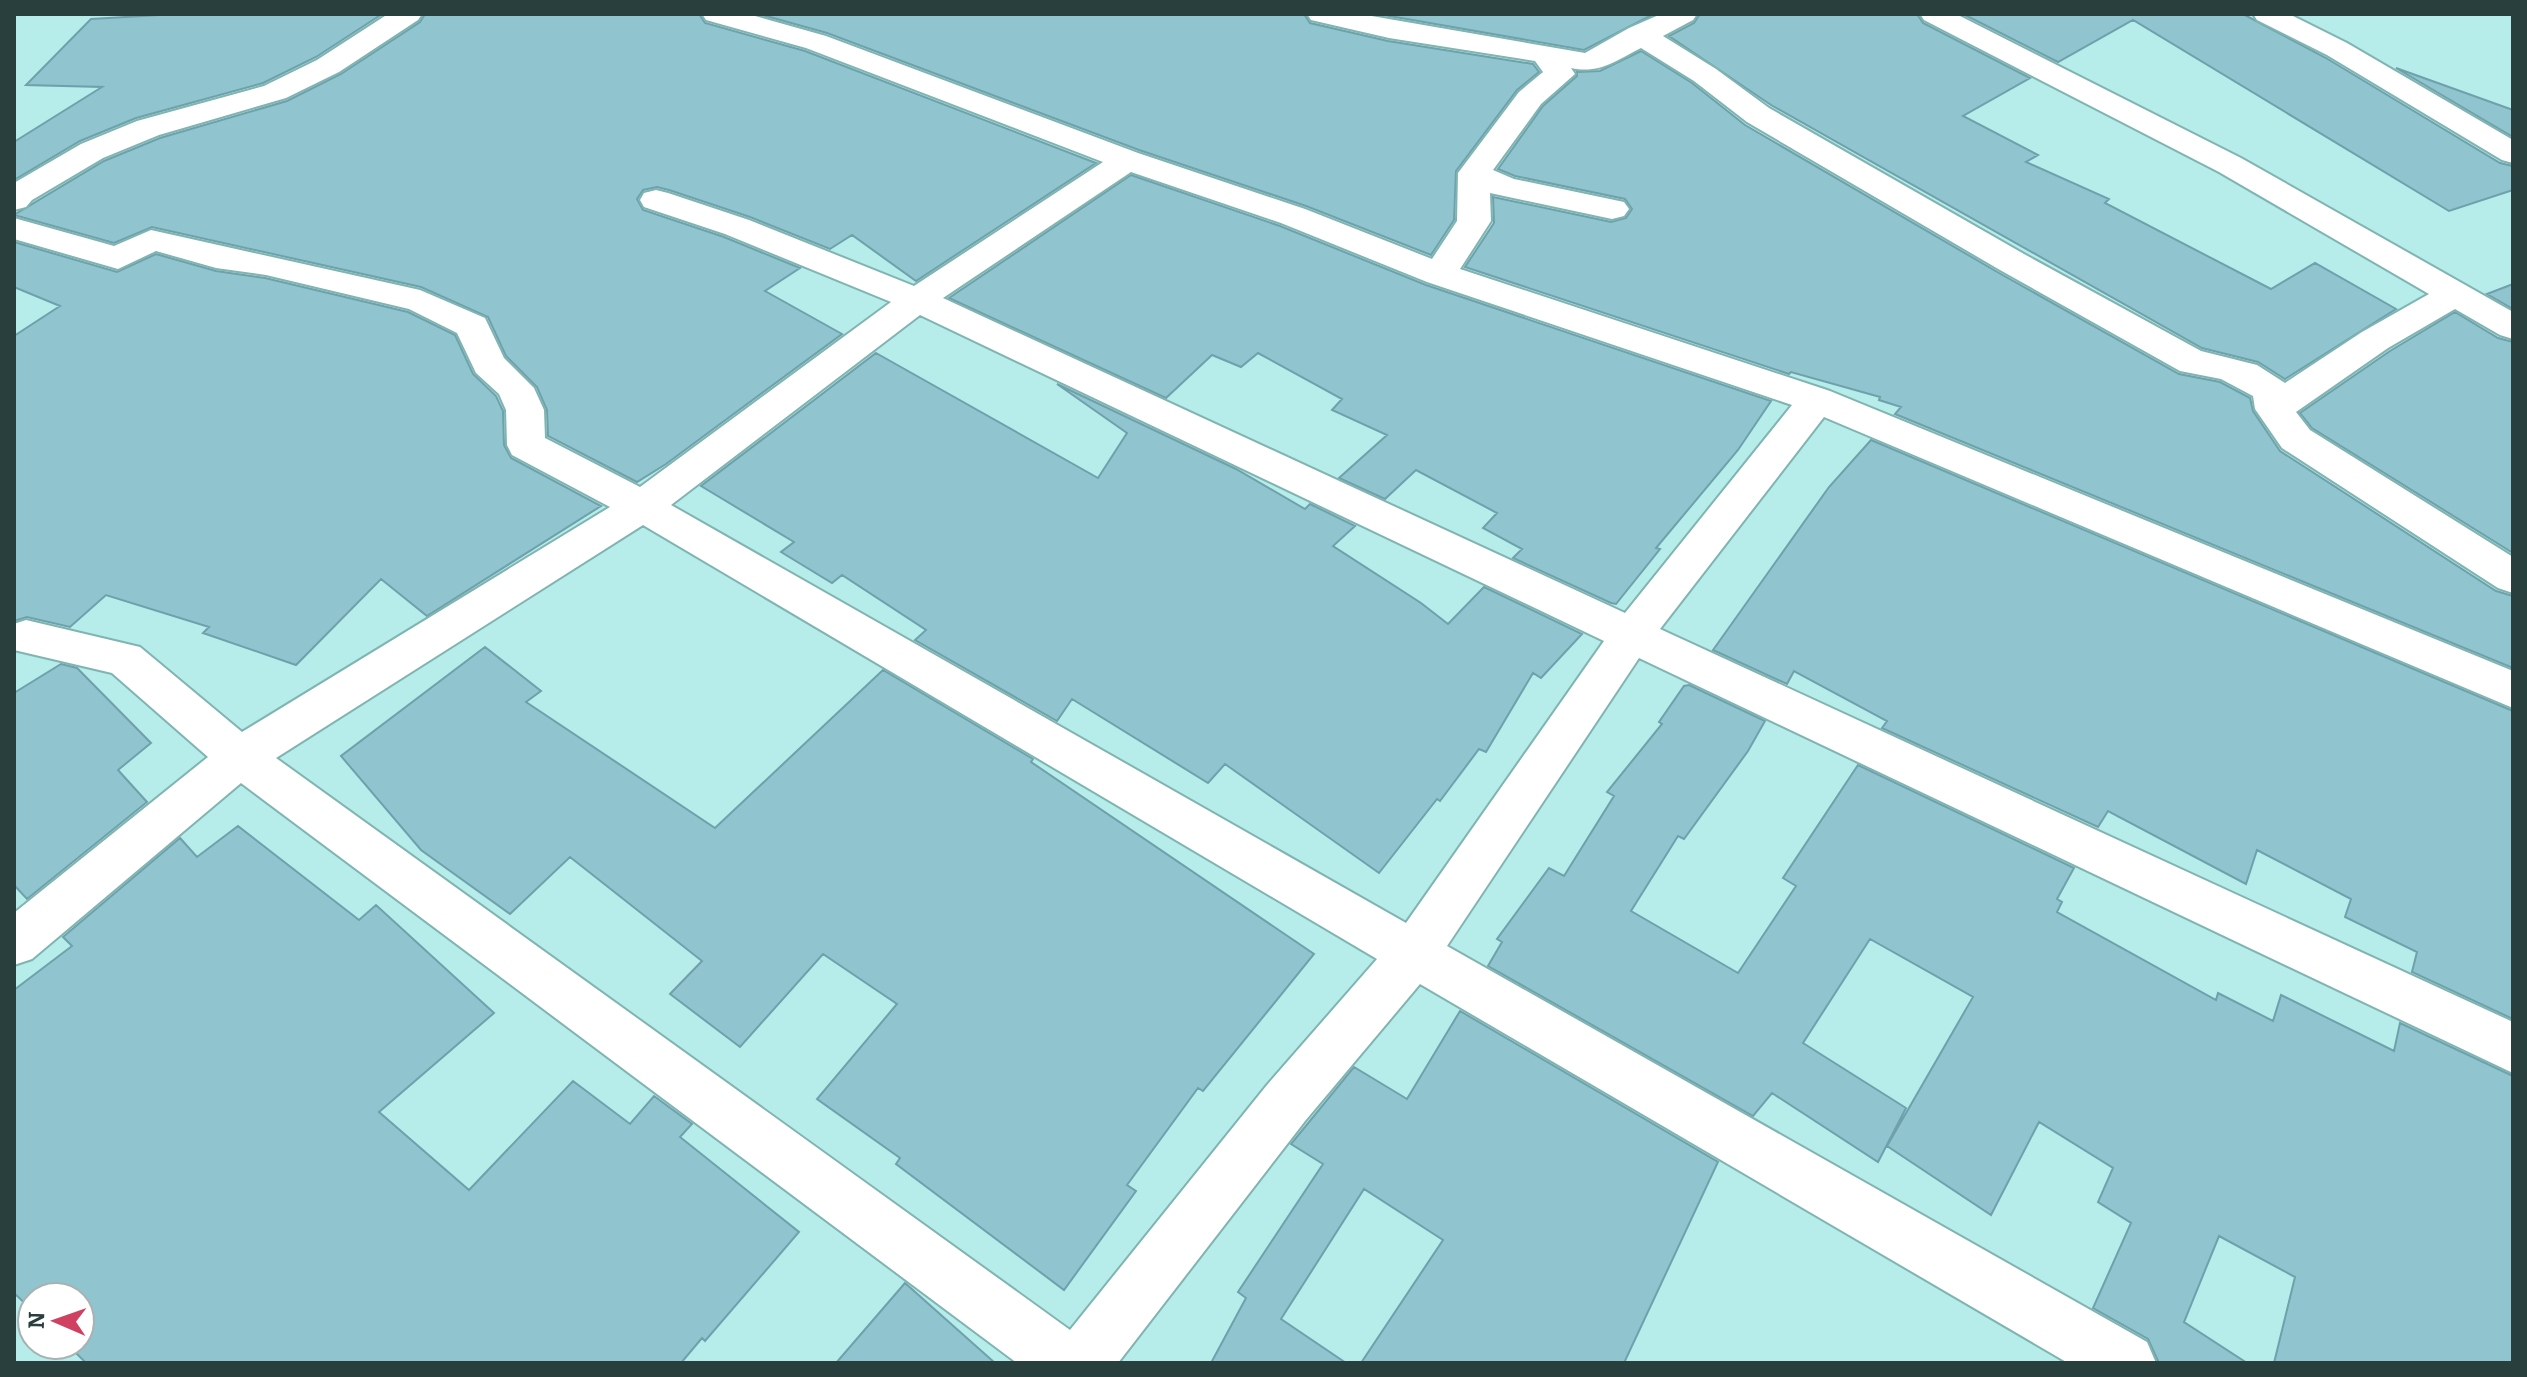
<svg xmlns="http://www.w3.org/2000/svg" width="2527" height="1377" viewBox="0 0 2527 1377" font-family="Bitter,serif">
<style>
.building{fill:#90c4ce;stroke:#6ea1ab;stroke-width:2}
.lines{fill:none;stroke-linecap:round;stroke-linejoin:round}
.minor-casing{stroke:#7fb4b1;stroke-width:4}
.minor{fill:#fff;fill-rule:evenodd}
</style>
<rect width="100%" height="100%" fill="#b6ece9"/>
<path class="building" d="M177 14H382L316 57 263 83 136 118 80 141 14 180V142L102 87 26 85 91 19Z
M425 14H699L705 23 805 51 1096 163 916 281 852 235 830 249 750 217 669 190 657 187 643 190 637 199 643 210 724 237 800 268 765 291 842 334 666 464 637 482 548 436 547 410 537 387 506 356 488 317 421 287 152 227 114 243 14 215 104 161 160 138 287 101 341 74 420 22Z
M759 14H1304L1310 23 1388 41 1533 64 1539 72 1517 90 1456 171 1454 220 1431 255 1306 206 1139 150 827 33Z
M1378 14H1654L1584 50Z
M1700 14H1917L1923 23 2030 78 1963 116 2038 155 2026 162 2109 199 2105 203 2271 289 2315 263 2396 309 2285 379 2258 362 2202 348 1771 105 1669 36 1694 23Z
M1963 14H2243L2326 58 2500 163 2513 166V190L2449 211 2133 20 2058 62Z
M1641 51 1692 83 1745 125 1999 273 2179 374 2220 382 2250 398 2253 411 2280 451 2496 591 2513 596V668L1895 414 1901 407 1879 400 1880 397 1791 372 1789 374 1465 267 1494 223 1493 197 1611 222 1626 218 1632 209 1625 199 1515 176 1498 169 1543 106 1577 76V72L1600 71Z
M2396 68 2513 110V137Z
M1131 175 1280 226 1426 285 1771 401 1738 450 1656 548 1660 549 1616 604 1611 603 1513 558 1522 549 1483 528 1497 513 1416 470 1385 499 1339 478 1387 435 1332 410 1342 399 1258 353 1241 367 1212 355 1166 398 949 298Z
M14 242 117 272 156 254 216 271 265 278 408 312 455 335 473 374 496 396 503 411 504 445 511 458 601 506 427 616 381 579 296 665 203 633 209 627 106 595 70 627 27 617 14 621V336L60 306 14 287Z
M2513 284V309L2487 294Z
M2455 312 2498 338 2513 342V553L2312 428 2300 413 2390 351Z
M876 353 1098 478 1127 433 1057 384 1236 469 1305 509 1310 504 1355 526 1333 546 1421 603 1448 624 1484 587 1582 634 1541 678 1533 673 1486 752 1479 749 1440 801 1437 799 1379 873 1225 764 1208 783 1072 699 1057 721 915 640 926 630 842 575 832 583 781 552 794 542 701 486Z
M1871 440 2513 711V1019L2412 972 2417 952 2345 917 2351 899 2257 850 2246 884 2108 811 2098 827 1882 728 1887 721 1794 671 1787 684 1713 650 1829 487Z
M485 647 541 691 526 702 715 828 883 670 1033 759 1031 762 1314 954 1203 1091 1198 1088 1127 1185 1136 1191 1064 1290 896 1164 900 1158 817 1099 897 1004 823 954 740 1047 670 994 702 961 570 857 510 914 421 850 341 756Z
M61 664 77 668 151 743 118 770 147 802 27 899 14 885V693Z
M1689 685 1765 721 1748 751 1684 839 1678 836 1631 911 1738 973 1796 886 1783 878 1858 765 2074 868 2057 899 2062 902 2057 912 2216 1000 2218 993 2273 1021 2281 995 2394 1051 2400 1023 2513 1076V1363H2274L2295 1277 2219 1236 2184 1322 2247 1363H2159L2148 1339 2093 1308 2131 1223 2098 1202 2113 1168 2039 1122 1991 1215 1887 1146 1973 997 1870 939 1803 1043 1906 1108 1878 1162 1772 1093 1753 1116 1488 966 1502 942 1497 939 1549 868 1564 876 1614 796 1607 792 1662 724 1659 722 1684 686Z
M238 826 359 920 376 905 494 1013 379 1112 469 1190 573 1081 630 1124 654 1096 692 1124 680 1137 799 1232 705 1341 702 1338 681 1363H86L68 1345H80V1297H32V1310L14 1293V990L72 946 63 937 180 838 197 857Z
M1460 1011 1718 1162 1624 1363H1361L1443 1240 1364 1189 1281 1319 1346 1363H1211L1246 1298 1238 1292 1323 1164 1291 1144 1354 1067 1407 1099Z
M905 1283 995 1363H836Z"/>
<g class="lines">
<defs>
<path id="minor" d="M388 14H422L418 20 339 72 286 98 159 135 103 158 32 200 26 207 14 210V183L81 144 137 121 264 86 317 60Z
M702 14H748L826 36 1138 153 1305 209 1432 259 1457 221 1458 173 1519 92 1543 72 1535 61 1389 38 1311 20 1307 14H1360L1585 53 1629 28 1661 14H1697L1693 20 1663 36 1716 69 1769 108 2024 254 2201 351 2257 365 2285 383 2362 332 2429 294 2219 172 1924 20 1920 14H1956L2241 158 2513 312V339L2500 335 2455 309 2388 348 2296 412 2310 430 2513 557V593L2498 588 2282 448 2255 409 2253 396 2221 379 2180 371 2000 270 1747 122 1694 81 1641 48C1615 61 1600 74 1571 68L1575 74 1541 104 1493 170 1514 179 1624 202 1629 209 1624 216 1612 219 1490 193 1491 221 1460 269 1830 391 2513 671V708L1824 417 1660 629 2513 1022V1073L1639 658 1447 946 2147 1342 2156 1363H2068L1420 984 1305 1121 1118 1363H1017L241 783 32 959 14 965V913L208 757 112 673 14 650V624L26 620 140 647 242 732 610 507 512 455 507 445 506 410 499 394 476 373 457 333 409 309 266 275 216 268 156 251 118 269 14 239V218L114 246 151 230 420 290 485 318 504 358 534 388 544 410 545 438 640 487 891 302 725 234 644 207 640 200 644 193 656 190 668 193 749 220 914 286 1103 162 806 48 706 20ZM1131 172 1281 223 1427 282 1792 405 1625 613 943 298ZM920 315 1604 641 1406 923 671 505ZM643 525 1377 959 1267 1085 1070 1330 276 758Z
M2253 14H2289L2347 43 2513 140V163L2502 160 2327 55 2257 20Z"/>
</defs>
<use href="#minor" class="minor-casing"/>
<use href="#minor" class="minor"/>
</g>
<rect width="2527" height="1377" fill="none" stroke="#293f3e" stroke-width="32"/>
<g transform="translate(56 1321) rotate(272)"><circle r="38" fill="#ffffff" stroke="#a9b2b2" stroke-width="2"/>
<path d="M0-6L14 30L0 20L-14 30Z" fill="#d04060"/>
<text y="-12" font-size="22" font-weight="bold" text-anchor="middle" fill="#293f3e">N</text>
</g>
</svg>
